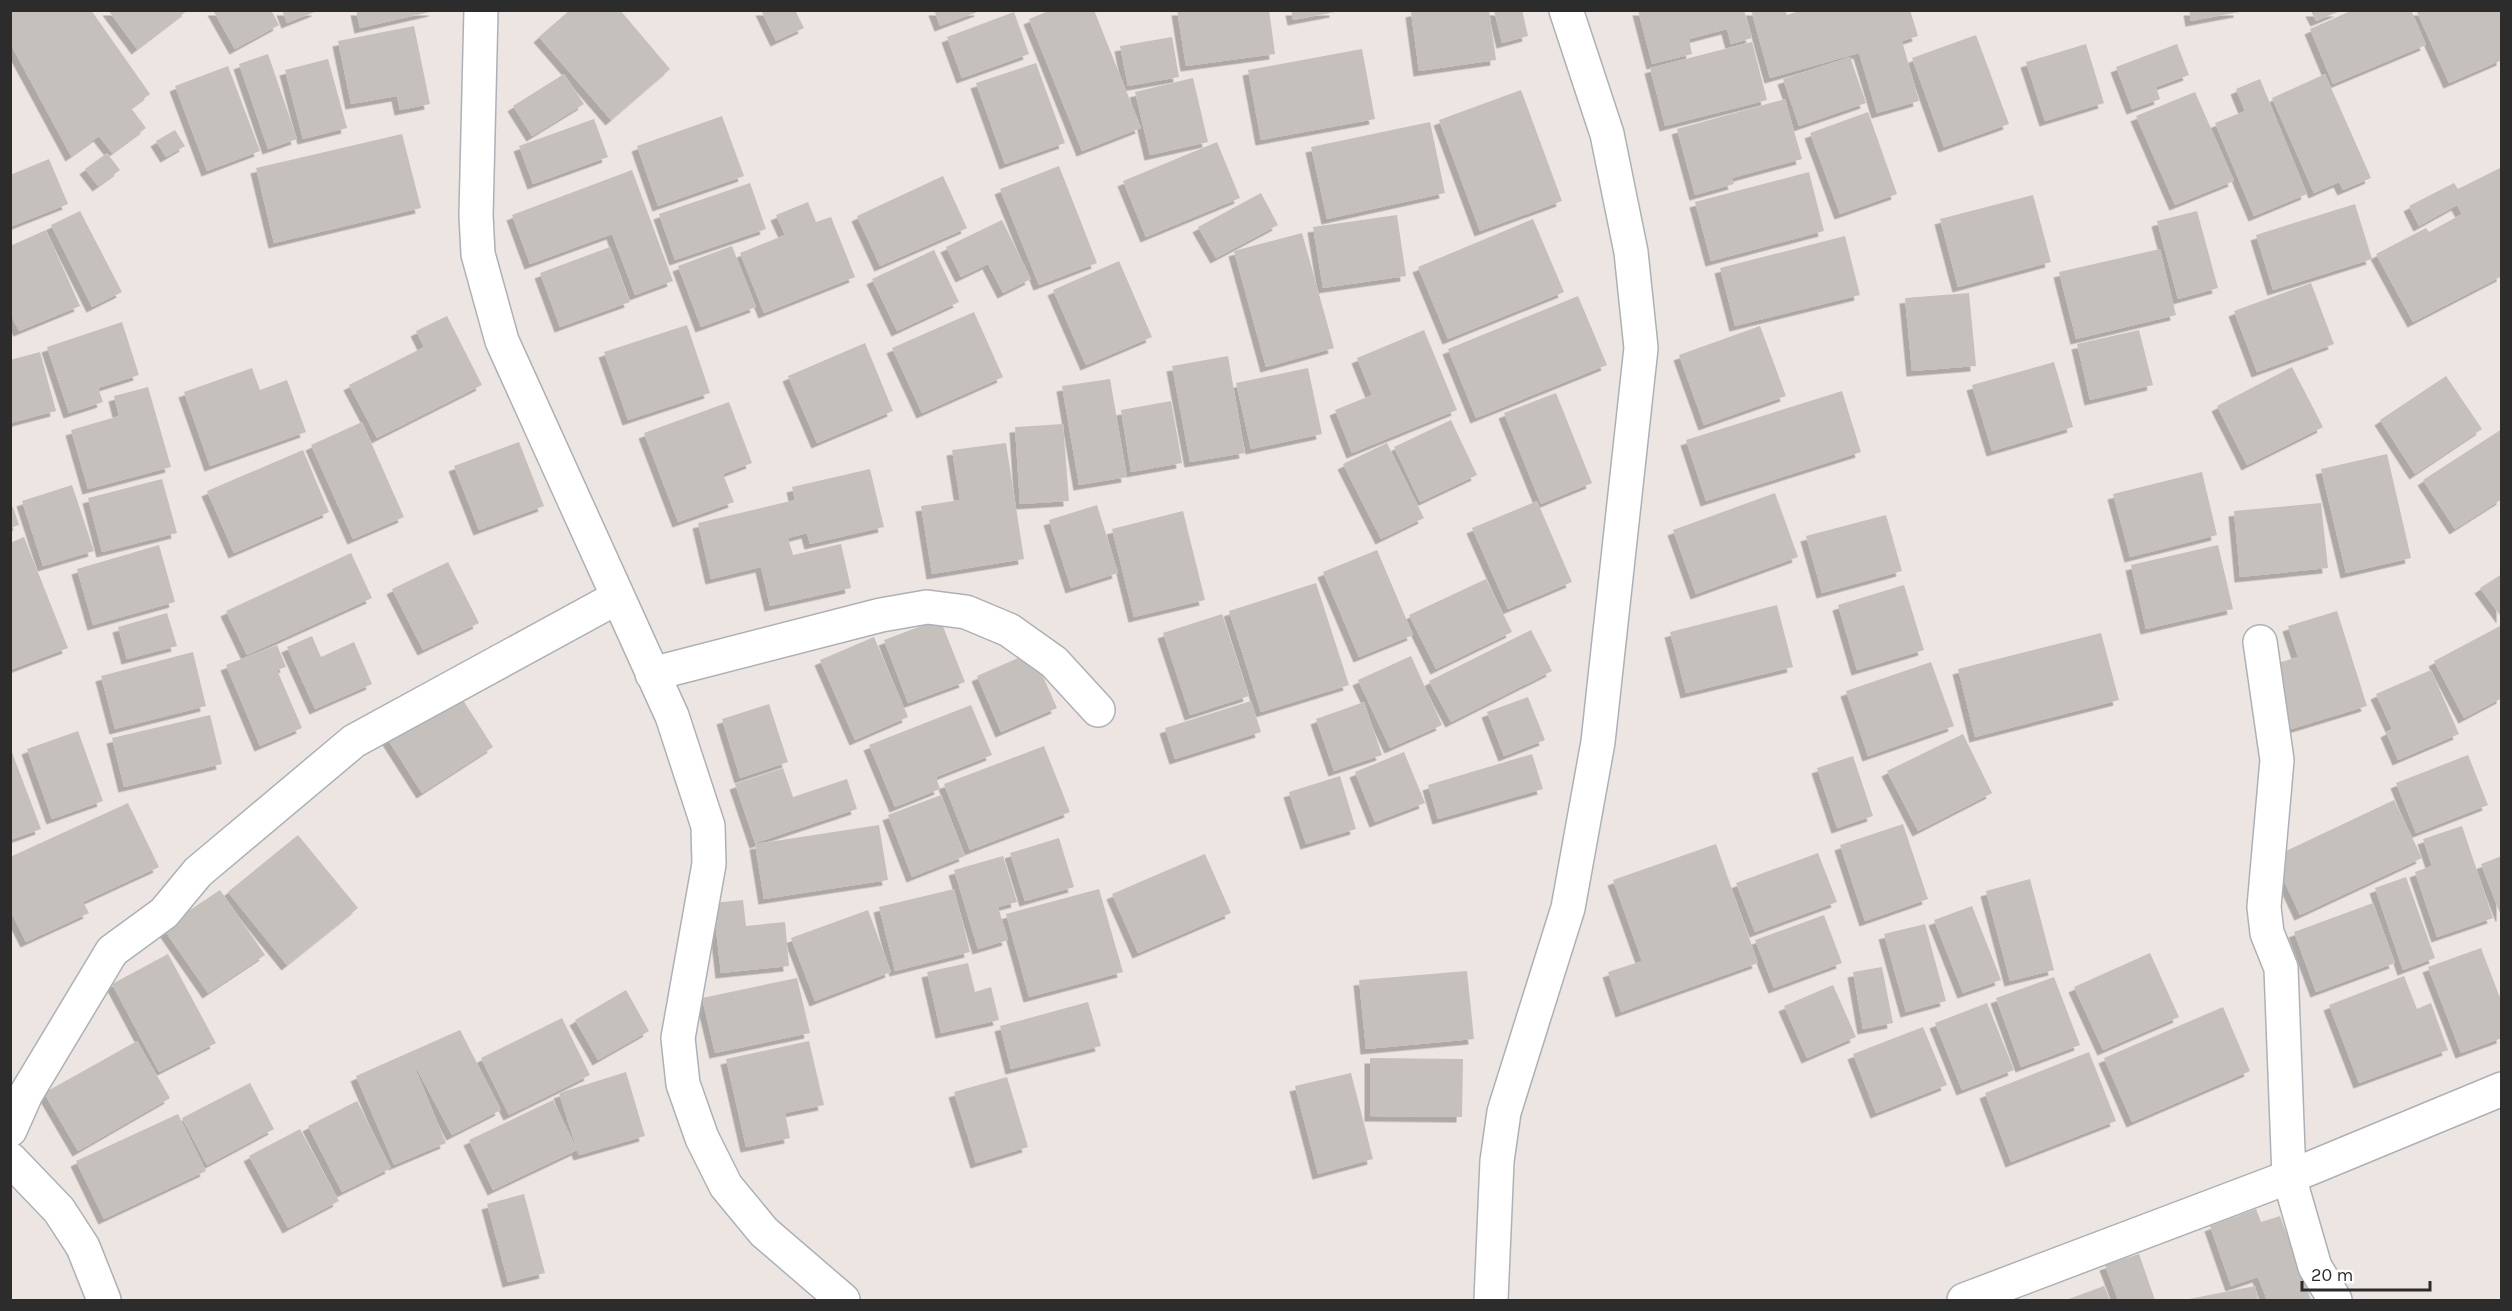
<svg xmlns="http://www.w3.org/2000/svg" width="2512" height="1311" viewBox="0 0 2512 1311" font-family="Karla,sans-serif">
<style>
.building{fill:#c5c0bc;filter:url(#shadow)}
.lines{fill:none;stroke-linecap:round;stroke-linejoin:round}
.street-casing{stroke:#adb1b7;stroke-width:36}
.street{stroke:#fff;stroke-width:33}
</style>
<defs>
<filter id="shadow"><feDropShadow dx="-5.5" dy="5.5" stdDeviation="0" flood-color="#0004"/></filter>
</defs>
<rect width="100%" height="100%" fill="#ece5e1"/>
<path class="building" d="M10 10H91L150 94 131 108 146 128 112 153 99 136 71 156 10 43Z
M108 10H188L137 49Z
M213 10H271L279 25 235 49Z
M282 10H317V11L287 23Z
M356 10H434V11L360 28Z
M570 10H620L670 69 611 120 539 37Z
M761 10H795L804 28 776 41Z
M934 10H980V11L940 26Z
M1051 10H1094L1141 128 1082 151 1029 19Z
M1177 10H1269L1275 54 1186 66Z
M1291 10H1335V12L1293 20Z
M1419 10H1489L1496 60 1419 71 1411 12Z
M1494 10H1522L1528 36 1502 43Z
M1638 10H1744L1752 38 1731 44 1727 29 1689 39 1692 54 1652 64Z
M1751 10H1785L1787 15 1803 10H1910L1918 36 1902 41 1919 101 1877 113 1859 53 1770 78Z
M2189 10H2239V12L2191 21Z
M2353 10H2411L2426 45 2333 84 2310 29Z
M2416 10H2502V60L2449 83Z
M2311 11H2340L2316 21Z
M1014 12 1029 54 962 78 947 37Z
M414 26 430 104 400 110 397 96 351 104 338 41Z
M1976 35 2009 124 1944 147 1912 58Z
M1172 37 1179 77 1128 86 1120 46Z
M1752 42 1767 100 1665 126 1650 68Z
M2086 44 2104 103 2045 121 2026 62Z
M2177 44 2189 75 2156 87 2160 99 2132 109 2116 67Z
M1362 49 1375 119 1261 140 1248 70Z
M268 54 297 139 268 149 239 64Z
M1850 57 1866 103 1799 126 1783 79Z
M328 59 347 128 303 139 285 70Z
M1036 63 1065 143 1005 164 976 83Z
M228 66 260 151 207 171 175 86Z
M564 74 584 104 532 136 513 106Z
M2325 74 2371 178 2343 190 2339 182 2314 193 2272 98Z
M1193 78 1208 142 1150 155 1135 92Z
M2260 79 2307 194 2254 216 2215 123 2245 111 2236 89Z
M1521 90 1562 201 1480 231 1439 120Z
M2195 92 2234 181 2175 205 2136 116Z
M1785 99 1802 159 1732 178 1734 184 1695 195 1677 129Z
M1868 112 1897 194 1840 214 1810 133Z
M722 116 744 176 658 206 637 146Z
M594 119 608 157 533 184 519 146Z
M1430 122 1445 193 1327 219 1311 147Z
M175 130 185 146 166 157 156 141Z
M402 134 421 208 274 243 256 168Z
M1217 142 1240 198 1146 237 1123 181Z
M107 153 120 170 98 186 85 169Z
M49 159 68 204 10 227V175Z
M1059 166 1097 263 1039 285 1000 189Z
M2502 167V276L2413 322 2376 254 2426 228 2429 232 2462 214 2457 205 2419 226 2409 206 2454 183 2458 189Z
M632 170 673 281 635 295 612 234 530 264 512 215Z
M1809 172 1824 231 1711 261 1695 202Z
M943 176 967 228 880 266 857 216Z
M750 183 766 229 675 260 659 214Z
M1261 193 1278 225 1216 258 1198 227Z
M2033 195 2051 262 1958 287 1940 219Z
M808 202 816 222 831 217 855 277 764 313 740 253 785 235 776 215Z
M2355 204 2372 259 2273 290 2256 235Z
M80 211 122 292 92 307 51 225Z
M2197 211 2218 288 2178 299 2157 221Z
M1397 215 1406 276 1323 288 1313 227Z
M1533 219 1564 292 1448 339 1418 267Z
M1002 220 1031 279 1003 293 988 264 961 277 946 247Z
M46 230 80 306 19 331 10 313V246Z
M1302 233 1334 348 1266 367 1234 251Z
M1845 236 1860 295 1735 326 1720 268Z
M732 246 756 307 701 327 678 266Z
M610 247 630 302 560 327 540 273Z
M2160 249 2176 315 2076 339 2059 272Z
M934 250 959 302 897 331 872 279Z
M1119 261 1152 337 1086 365 1053 290Z
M2311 283 2334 344 2257 372 2234 311Z
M1969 293 1976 366 1912 371 1905 298Z
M1578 296 1607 365 1476 418 1448 349Z
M974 312 1003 377 922 413 892 348Z
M447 316 482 385 377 438 349 385 424 347 416 331Z
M122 322 139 375 98 388 103 402 69 413 47 347Z
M687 325 710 393 628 420 604 352Z
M1760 326 1786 396 1704 425 1679 355Z
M1424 330 1457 410 1352 453 1335 410 1372 395 1357 358Z
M2139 330 2153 385 2090 400 2077 344Z
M865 343 893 411 817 443 788 376Z
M40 352 56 411 10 423V360Z
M1228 356 1245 453 1190 462 1172 366Z
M2054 362 2073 427 1992 451 1972 385Z
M2292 367 2323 427 2247 465 2217 406Z
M252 368 260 390 287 380 306 432 210 466 184 392Z
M1308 368 1322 434 1251 449 1236 383Z
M2446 376 2482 429 2415 474 2380 420Z
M1110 379 1127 477 1079 485 1062 386Z
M148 387 171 467 88 489 71 430 119 416 114 396Z
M1842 391 1861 452 1706 501 1686 440Z
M1556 393 1592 483 1541 504 1504 413Z
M1171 401 1182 463 1131 472 1121 410Z
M729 402 752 463 723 474 734 502 678 522 644 433Z
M1451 420 1477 475 1420 502 1394 447Z
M362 422 404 517 353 539 311 445Z
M1063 424 1069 501 1020 504 1015 427Z
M2502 429V499L2455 529 2423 480Z
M519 442 544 506 479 530 454 466Z
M1006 443 1024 559 932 574 921 506 960 500 952 450Z
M1387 443 1424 518 1381 539 1343 464Z
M303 450 329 512 234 553 207 491Z
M2387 454 2411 558 2346 573 2321 469Z
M870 469 884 527 810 544 807 533 788 538 793 555 841 544 851 588 770 606 761 567 711 579 698 523 795 500 792 487Z
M2202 472 2217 535 2130 557 2113 494Z
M162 479 177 533 102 552 88 498Z
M72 485 94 551 43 566 22 501Z
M1775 493 1798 557 1696 594 1673 530Z
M1537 501 1572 582 1508 609 1472 528Z
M2321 503 2328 568 2240 577 2234 511Z
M1097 505 1118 573 1071 588 1049 520Z
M13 507 19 525 10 528V508Z
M1183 511 1205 600 1134 617 1112 529Z
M1886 515 1902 571 1822 593 1806 536Z
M24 537 68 648 10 670V543Z
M159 545 175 602 93 625 77 569Z
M2218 545 2233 609 2146 629 2131 565Z
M1377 550 1413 635 1359 657 1323 572Z
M351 553 372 598 247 655 226 611Z
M448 562 479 623 423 650 392 589Z
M2502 574V618L2480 588Z
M1486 579 1512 632 1436 669 1409 615Z
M1316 583 1349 685 1261 712 1229 611Z
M1904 585 1924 650 1857 670 1838 605Z
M1777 605 1793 667 1686 693 1670 632Z
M2337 611 2367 706 2291 729 2271 665 2298 657 2288 626Z
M167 613 177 646 127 659 118 627Z
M1222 614 1249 696 1190 715 1163 633Z
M940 619 965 682 908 703 884 640Z
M2502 625V698L2464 718 2434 661Z
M1531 630 1552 671 1451 722 1429 681Z
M2101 633 2119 700 1975 737 1958 669Z
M312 636 321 657 354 642 372 684 315 709 287 647Z
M874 637 908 717 855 740 820 660Z
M277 645 286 667 277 670 302 728 260 746 226 665Z
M193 652 206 706 115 729 101 676Z
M1032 652 1057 708 1001 732 977 676Z
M1411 656 1442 725 1390 748 1358 680Z
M1931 662 1954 726 1868 756 1846 691Z
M2431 670 2459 734 2398 760 2386 732 2392 729 2376 694Z
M456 689 493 747 422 793 385 735Z
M1528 697 1545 740 1504 756 1487 712Z
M1251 701 1261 732 1175 759 1165 728Z
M1364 702 1382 755 1334 771 1316 719Z
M769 704 788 762 740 778 722 719Z
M971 705 992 755 936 777 940 789 895 807 869 745Z
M210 715 222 764 124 787 112 738Z
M78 731 103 801 52 819 27 749Z
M1963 734 1992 793 1918 831 1887 771Z
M1044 746 1070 812 970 850 944 784Z
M10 747 41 829 10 840Z
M1404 752 1425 803 1375 822 1355 772Z
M1532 754 1543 789 1438 819 1428 785Z
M2468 755 2488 805 2416 833 2396 783Z
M1853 756 1873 816 1837 828 1817 768Z
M783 768 793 797 847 779 857 809 755 843 735 784Z
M1340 776 1356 829 1306 844 1289 792Z
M941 795 965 856 912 877 888 815Z
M2394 800 2422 858 2300 915 2273 857Z
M128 803 159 867 83 902 89 913 26 942 10 910V857Z
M1903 824 1928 899 1865 921 1840 845Z
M879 825 888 880 764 899 755 844Z
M2462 826 2493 918 2437 937 2415 872 2432 866 2423 839Z
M298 835 358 908 287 965 228 892Z
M1059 838 1074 887 1025 901 1010 853Z
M1716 844 1758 963 1621 1012 1608 972 1642 961 1613 880Z
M1818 853 1837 902 1755 932 1736 883Z
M1205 854 1231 913 1138 953 1112 894Z
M1003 856 1017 902 998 907 1008 940 978 949 954 870Z
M2502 856V916H2501L2481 864Z
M2406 877 2435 958 2403 970 2375 888Z
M2030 879 2054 970 2010 981 1986 891Z
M954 889 970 952 895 971 879 907Z
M1099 889 1123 972 1029 997 1006 914Z
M220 890 265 955 208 993 163 928Z
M743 900 746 926 785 922 789 966 721 973 713 903Z
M2373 903 2395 963 2316 992 2294 932Z
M1972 906 2001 980 1963 993 1934 920Z
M868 910 891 972 815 1001 791 938Z
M1824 915 1842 963 1774 988 1755 940Z
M1925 924 1946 1001 1906 1012 1884 934Z
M2481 948 2502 1003V1038L2461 1053 2428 967Z
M2150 953 2179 1017 2103 1050 2074 987Z
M168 954 216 1043 159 1072 112 984Z
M968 963 975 992 991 987 999 1020 941 1033 927 972Z
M1882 967 1893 1023 1863 1029 1853 972Z
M1467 971 1474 1039 1366 1049 1359 980Z
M2404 976 2417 1009 2431 1003 2448 1050 2359 1083 2329 1005Z
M2054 977 2080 1045 2021 1067 1996 998Z
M797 978 810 1033 715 1053 702 998Z
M1833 985 1856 1037 1807 1058 1784 1006Z
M626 990 649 1031 598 1060 575 1020Z
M1088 1002 1101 1046 1011 1069 1000 1026Z
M1987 1003 2014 1070 1962 1090 1935 1023Z
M2223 1007 2250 1071 2132 1122 2104 1058Z
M562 1018 590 1075 509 1115 481 1058Z
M1923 1027 1947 1085 1876 1113 1853 1054Z
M460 1030 501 1110 452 1135 411 1058 446 1143 394 1165 356 1076Z
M137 1041 170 1098 78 1151 44 1093Z
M809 1041 824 1105 785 1113 790 1138 746 1147 726 1059Z
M2089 1052 2116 1121 2011 1162 1985 1093Z
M1370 1058 1463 1059 1462 1117 1370 1116Z
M626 1072 645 1136 579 1155 577 1150 493 1190 469 1140 553 1100 577 1150 559 1093Z
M1351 1073 1373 1159 1318 1174 1295 1086Z
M1007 1077 1028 1147 976 1163 954 1092Z
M250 1083 274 1129 207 1165 182 1118Z
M357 1101 391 1168 342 1192 308 1126Z
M178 1114 206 1171 104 1219 76 1161Z
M300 1129 339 1201 288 1228 249 1156Z
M524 1194 545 1273 508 1282 487 1204Z
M2256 1209 2261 1222 2280 1216 2311 1300H2267L2258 1277 2231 1286 2210 1226Z
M2139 1254 2155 1300H2118L2105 1265Z
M2104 1286 2110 1300H2066Z
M2255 1286 2258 1300H2189V1299Z"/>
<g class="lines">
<defs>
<path id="street" d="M481 10 476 215 478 254 502 341 672 716 708 826 709 864 678 1038 683 1084 702 1138 726 1186 764 1232 843 1300
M2260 642 2277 760 2264 907 2267 933 2281 968 2289 1177 2315 1267 2335 1300
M652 674 881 615 927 607 966 612 1009 630 1054 662 1098 710
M10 1130 26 1094 112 951 164 913 198 872 354 741 618 597
M10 1159 59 1210 83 1247 104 1300
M1491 1300 1497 1161 1504 1112 1568 908 1598 742 1641 348 1631 252 1607 134 1566 10
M1964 1300 2289 1177 2502 1089"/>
</defs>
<use href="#street" class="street-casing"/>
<use href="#street" class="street"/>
</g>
<rect width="2512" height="1311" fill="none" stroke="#2c2c2c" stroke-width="24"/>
<path d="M2302 1281v9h128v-9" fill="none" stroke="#2c2c2c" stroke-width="3"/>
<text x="2311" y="1281" font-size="18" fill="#2c2c2c" stroke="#ffffff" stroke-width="4.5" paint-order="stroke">20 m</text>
</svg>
